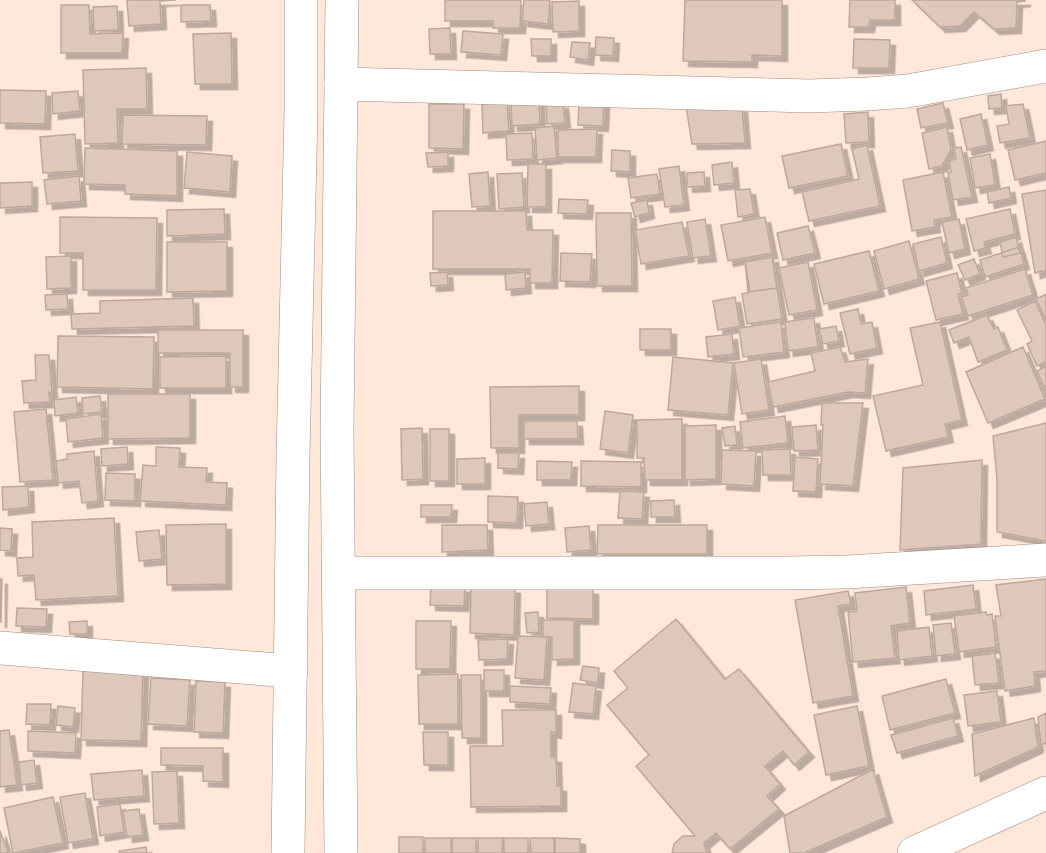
<svg xmlns="http://www.w3.org/2000/svg" width="1046" height="853" viewBox="0 0 1046 853" font-family="'Noto Sans',sans-serif">
<style>
.building{fill:#ddc8ba;stroke:#bda89b;stroke-width:1.5;filter:url(#shadow)}
.lines{fill:none;stroke-linecap:round;stroke-linejoin:round}
.minor-casing{stroke:#a08c7f;stroke-width:34}
.tertiary-casing{stroke:#a08c7f;stroke-width:34}
.secondary-casing{stroke:#a08c7f;stroke-width:34}
.minor{stroke:#fff;stroke-width:33}
.tertiary{stroke:#fff;stroke-width:33}
.secondary{stroke:#fff;stroke-width:33}
</style>
<defs>
<filter id="shadow"><feDropShadow dx="5.5" dy="5.5" stdDeviation="0" flood-color="#0004"/></filter>
</defs>
<rect width="100%" height="100%" fill="#ffe8da"/>
<path class="building" d="M127 0H176L160 1 161 24 129 26Z
M445 0H521L520 28H493V21H445Z
M524 0H550L548 24 522 21Z
M685 0H782V56L752 55V62L683 61Z
M850 0H895V20H870L869 27H849Z
M912 0H1025V1L1017 2 1016 28 994 29 974 12 960 26 940 27Z
M579 1V31L553 32 552 2Z
M61 5H89L90 34 123 33 122 53H61Z
M181 5H210L211 21 181 22Z
M117 6 118 30 94 31 93 7Z
M450 28 451 54H430L429 29Z
M463 31 503 34 501 55 461 52Z
M231 33 232 84H195L193 34Z
M596 37 614 38 613 56 595 55Z
M531 39H551V56H532Z
M854 39 890 40 889 68H853Z
M572 42 590 43 588 60 570 57Z
M146 68 147 109H117L118 143 85 144 83 70Z
M0 90 46 91 45 124 0 123Z
M78 91 80 111 53 114 52 93Z
M1001 94 1002 108 989 109 988 96Z
M539 100 540 124 512 126 511 102Z
M507 101 509 131 483 133 482 103Z
M579 101 604 102 603 126 578 125Z
M563 103 565 123 547 124 546 104Z
M943 103 948 123 921 128 917 109Z
M429 104H464L463 149 429 148Z
M1023 104 1030 138 1000 143 997 126 1009 124 1006 106Z
M686 106 742 107 745 143 692 144Z
M868 112 869 142 846 143 844 114Z
M981 114 988 145 967 150 960 119Z
M123 115 207 116 206 145 122 144Z
M554 126 557 158 537 160 535 128Z
M947 127 951 149 942 166 929 169 922 133Z
M597 129 596 157H558V130Z
M532 133 533 159 507 160 506 134Z
M75 134 78 171 43 173 40 137Z
M1046 141V173L1015 180 1008 150Z
M841 144 848 176 789 188 782 156Z
M867 145 880 206 809 221 802 192 859 179 852 149Z
M961 147 972 197 953 200 948 173 951 172 949 161 956 159 954 148Z
M85 148 177 151V196L125 194V185L84 184Z
M612 150 630 151V172L611 171Z
M187 152 232 156 230 192 184 188Z
M448 152V166L428 167 426 153Z
M990 154 995 185 975 188 970 158Z
M732 162 734 183 714 185 712 165Z
M528 164H546V207H527Z
M679 166 684 205 665 207 659 169Z
M488 172 490 206 472 207 469 174Z
M704 172 705 186 687 187V173Z
M943 172 952 217 934 220 935 227 912 231 903 180Z
M522 173 524 207 499 209 497 174Z
M657 174 660 194 631 198 628 178Z
M79 176 81 201 47 204 44 180Z
M32 182V206L0 208V183Z
M1009 187 1011 198 989 203 987 192Z
M750 189 754 214 738 217 735 190Z
M1046 190V270L1035 273 1022 194Z
M559 199 588 200 587 214 558 213Z
M647 200 649 213 635 217 631 203Z
M224 209 225 234 167 236V210Z
M1010 209 1015 234 984 242 986 248 974 251 966 219Z
M433 211H526L527 230H553L552 283H530V269H433Z
M596 213H631L632 286H597Z
M60 217 157 218 156 290H83V253H60Z
M765 217 772 253 728 261 721 225Z
M705 219 711 256 693 258 687 222Z
M959 219 965 249 949 253 942 222Z
M682 222 689 256 641 264 635 230Z
M808 226 815 253 783 260 777 233Z
M941 237 947 263 919 271 913 244Z
M1016 237 1020 253 1003 257 1000 242Z
M909 241 919 279 884 289 874 251Z
M167 242H227V291L167 292Z
M1019 247 1024 264 985 277 980 260Z
M869 251 879 291 824 304 814 264Z
M561 253 592 254 590 282 560 281Z
M71 256V288L47 289 46 257Z
M772 257 782 319 747 324 742 294 750 292 745 262Z
M773 257 777 288 748 292 745 261Z
M974 259 980 274 965 280 958 265Z
M808 262 817 310 789 315 779 268Z
M1025 269 1033 295 968 316 961 297 968 295 966 288Z
M447 272 448 285 431 286 430 273Z
M525 272 526 288 506 290 505 274Z
M957 273 962 293 958 294 963 314 936 320 926 281Z
M67 294 68 309 46 310 45 295Z
M1046 294V320L1036 299Z
M735 297 740 326 718 330 713 301Z
M193 298 194 326 72 329 71 314 100 313V301Z
M1035 301 1046 325V362L1037 366 1027 344 1032 341 1017 310Z
M858 309 861 324 872 322 877 348 850 354 840 313Z
M987 315 994 329 998 327 1007 350 978 362 969 337 954 343 949 330Z
M814 318 818 347 788 351 785 322Z
M781 322 784 352 743 357 739 328Z
M940 322 962 420 945 424 948 437 886 451 873 396 923 385 910 328Z
M836 326 839 341 823 344 819 329Z
M640 329H671V350H640Z
M158 330H243V387H230V353H158Z
M732 334 734 354 708 357 706 337Z
M58 336 154 337 153 389 57 387Z
M840 347 845 362 868 359 865 393 848 392 773 407 768 382 815 371 811 353Z
M1023 347 1045 399 988 423 966 372Z
M35 355H49L52 393 49 392 50 402 24 403 22 381 36 380Z
M226 356V388H160V357Z
M673 357 733 363 728 415 668 410Z
M761 359 769 410 742 414 734 363Z
M1046 366V391L1037 371Z
M579 386V415H519V448H491L490 387Z
M108 394H190V438L108 439Z
M100 396 102 412 83 414 82 398Z
M76 397 78 413 55 416 54 400Z
M822 403H863L853 486 820 484 823 425H821Z
M46 409 53 480 20 482 14 412Z
M605 411 633 415 628 453 600 449Z
M101 414 103 438 68 442 66 419Z
M785 416 788 443 743 448 740 422Z
M682 419V480H645L644 458H637V420Z
M524 421H577L578 439H524Z
M1046 423V541L997 532V479L993 436Z
M716 425V479L685 480V426Z
M816 425 818 450 794 451 792 427Z
M735 426 737 445 725 446 722 428Z
M422 428 423 479 402 480 401 429Z
M430 429H449V481H430Z
M127 447 128 464 102 466 101 449Z
M156 447 180 448 179 467 207 468 206 482 227 483 226 505 140 501 143 465 156 466Z
M790 449 791 475H763L762 450Z
M722 450 756 451 754 486 721 484Z
M94 451 98 501 82 503 79 481 58 483 56 461 67 459V454Z
M498 453H519L518 469 498 468Z
M795 457 818 459 816 492 793 491Z
M485 458V484H457V459Z
M982 460 981 544 900 550 903 468Z
M537 461 572 462 571 480H537Z
M581 461 641 462V487L581 486Z
M106 473 135 474V501L105 500Z
M28 486 29 507 3 510 2 487Z
M620 491 644 492 642 519 618 518Z
M488 496 518 497 517 523 488 522Z
M674 500 675 517H651V501Z
M547 502 549 524 526 526 524 504Z
M421 505H452L451 517H421Z
M114 518 118 596 36 600 34 575 18 576 17 558 33 557 32 522Z
M226 524V584L167 585 166 525Z
M442 525H487L488 550 442 552Z
M598 525H707V554H597Z
M589 526 591 550 567 552 565 528Z
M0 528 12 529 11 551 0 550Z
M159 530 162 559 139 561 136 532Z
M0 579H2L1 622H0Z
M1046 579V671L1034 672 1035 686 1005 691 995 616H1001L996 585Z
M431 585 465 587 464 606 430 605Z
M973 585 976 609 926 615 924 591Z
M471 586 515 588 514 635 470 633Z
M906 587 910 623 891 626 895 658 853 662 848 612 857 611 855 593Z
M547 589H593V619L547 618Z
M848 591 851 604 838 606 853 696 813 703 795 600Z
M17 608 47 609 46 627 16 626Z
M538 612 539 632 527 633 525 613Z
M986 612 987 615 992 614 996 647 959 652 954 616Z
M676 619 725 679 739 669 809 752 794 765 783 751 765 766 780 784 767 796 779 809 730 849 716 833 704 843 707 853H672L674 844 683 836H695L636 766 649 755 607 705 628 688 614 671Z
M543 620H574V659L552 660V637H543Z
M87 621V634H70L69 622Z
M416 621H451L450 669H416Z
M951 623 955 654 936 656 933 625Z
M929 627 932 656 899 660 897 631Z
M518 636 547 637 544 680 515 678Z
M508 639 507 659 479 660 478 640Z
M995 653 999 683 975 685 972 656Z
M583 666 599 668 598 683 580 680Z
M484 670H504V691H484Z
M83 671 143 672 141 741 81 740Z
M458 674V724H419L418 675Z
M461 675H481V738H462Z
M151 678 190 680 187 726 148 724Z
M946 679 955 713 890 730 882 696Z
M196 681 225 682 223 733 194 732Z
M573 683 596 686 593 714 569 712Z
M510 686 551 688 550 704 510 702Z
M997 691 1001 722 968 726 964 695Z
M27 704H51L50 725 26 724Z
M58 706 75 708 73 727 56 725Z
M857 706 869 766 826 775 814 715Z
M502 710H556V733L551 732V757H556L557 786H561V806L471 807 470 746H503Z
M1046 713V743L1041 745 1038 717Z
M953 718 958 736 897 753 891 735Z
M1034 718 1038 747 975 776 972 734Z
M9 730 17 785 0 787V731Z
M28 731 76 733 75 753 28 751Z
M423 732H448V765H424Z
M161 748H223V782L203 781V766L161 765Z
M34 760 37 783 21 785 19 762Z
M873 769 887 817 804 853H790L784 816Z
M142 770 144 796 94 800 91 774Z
M177 771 179 823 154 824 152 772Z
M85 793 93 839 68 843 60 797Z
M53 797 63 843 13 853 4 808Z
M120 804 124 832 100 836 97 807Z
M139 809 143 835 127 837 123 811Z
M0 831 8 853H0Z
M399 837H423V853H399Z
M425 838H451V853H425Z
M452 838H476V853H452Z
M478 838H503L502 853H478Z
M504 838H528V853H504Z
M530 838H554V853H531Z
M555 838 580 839V853H555Z
M146 847 147 853H120L119 851Z"/>
<g class="lines">
<defs>
<path id="minor" d="M341 84 809 96 867 94 908 91 1046 66
M339 573H787L847 572 1046 560
M0 648 291 671"/>
<path id="tertiary" d="M914 853 1046 793"/>
<path id="secondary" d="M288 853 293 456 301 111V0
M341 853 337 430 342 0"/>
</defs>
<use href="#minor" class="minor-casing"/>
<use href="#tertiary" class="tertiary-casing"/>
<use href="#secondary" class="secondary-casing"/>
<use href="#minor" class="minor"/>
<use href="#tertiary" class="tertiary"/>
<use href="#secondary" class="secondary"/>
</g>
</svg>
